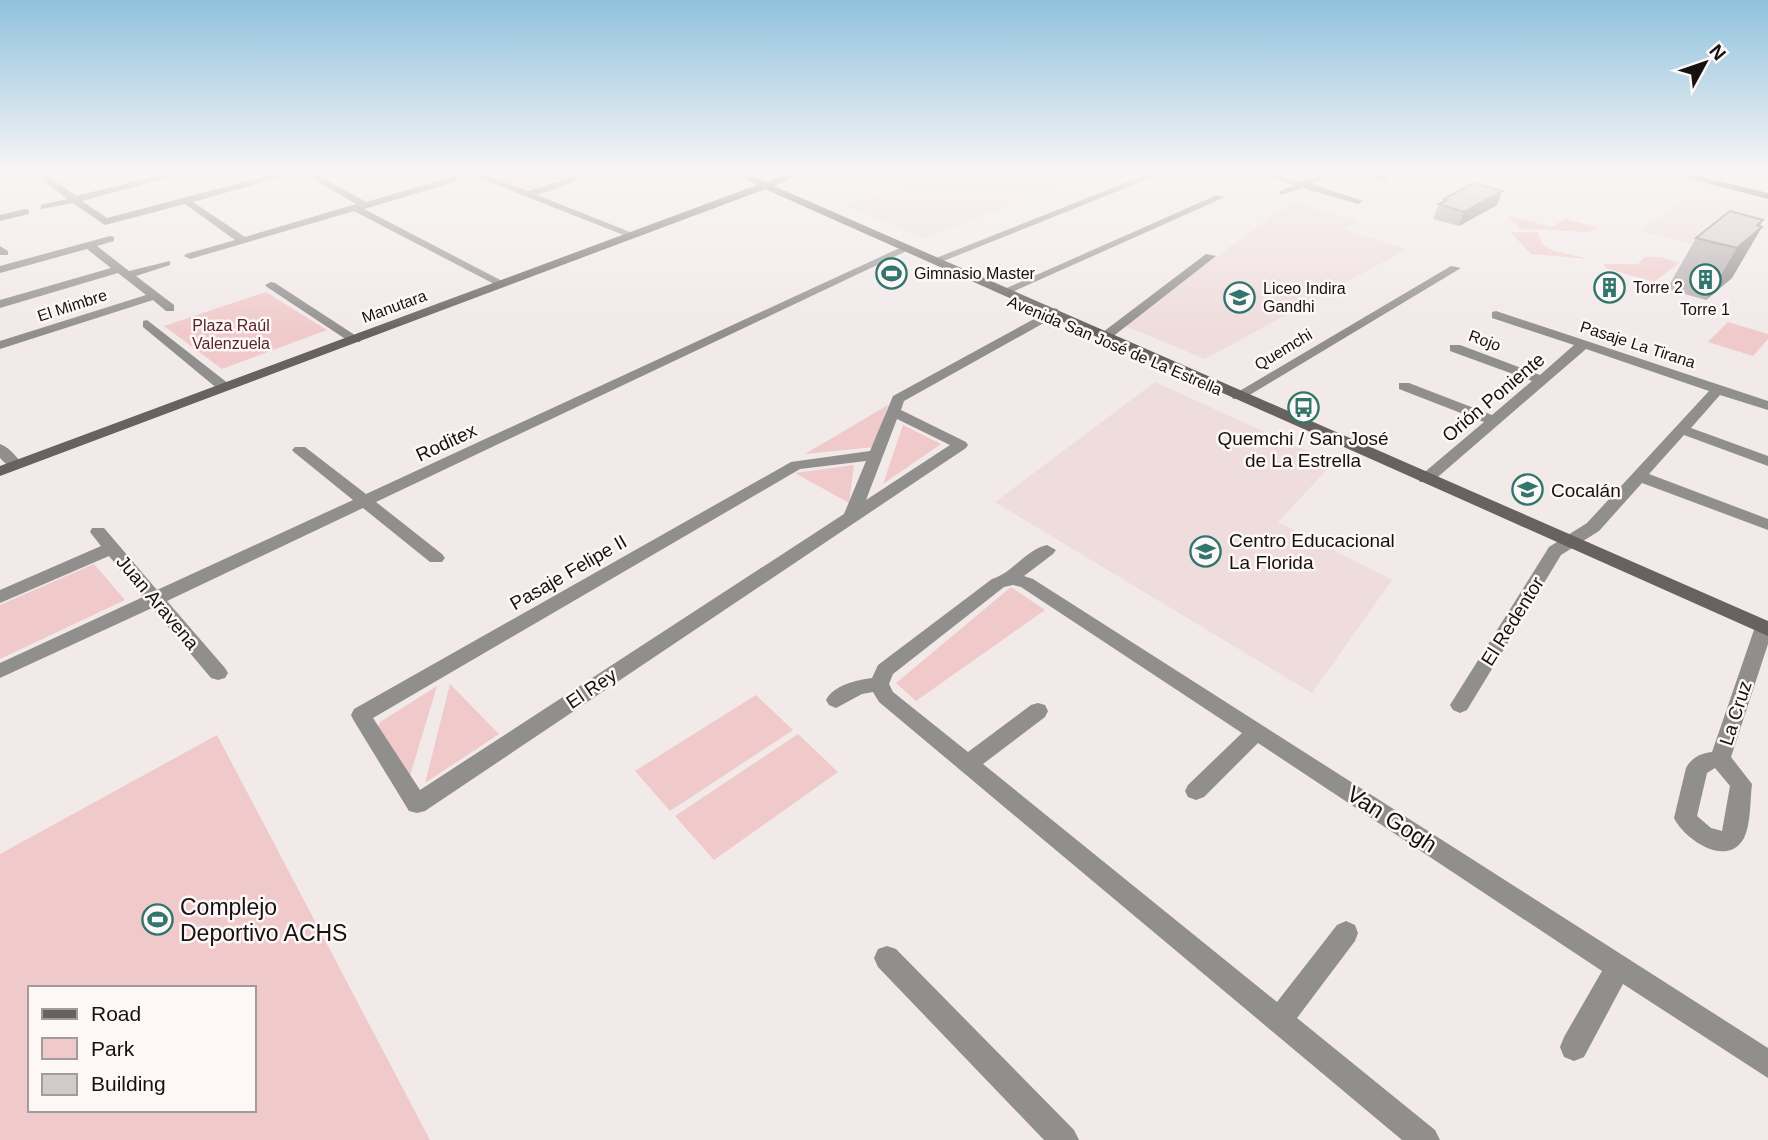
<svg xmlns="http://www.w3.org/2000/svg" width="1768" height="1140" viewBox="0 0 1768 1140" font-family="Arial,sans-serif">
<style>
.built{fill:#efdcdc}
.green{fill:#f0caca;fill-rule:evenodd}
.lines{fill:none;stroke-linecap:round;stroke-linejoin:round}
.street{fill:#918e8e;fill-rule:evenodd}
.secondary{fill:#676161;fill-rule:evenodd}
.wall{fill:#b5adad}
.shaded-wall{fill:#938d8d}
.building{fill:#d2c9c9;stroke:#938d8d;stroke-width:2}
.labels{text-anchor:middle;stroke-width:5;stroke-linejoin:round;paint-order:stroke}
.far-poi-label{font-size:16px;fill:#161212;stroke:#fef7f7;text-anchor:start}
.far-street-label{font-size:16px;fill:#161212;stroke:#fef7f7}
.far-park-label{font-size:16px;fill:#582629;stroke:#fef7f7}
.street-label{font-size:19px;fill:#161212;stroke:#fef7f7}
.poi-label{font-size:19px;fill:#161212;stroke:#fef7f7;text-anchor:start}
.near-street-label{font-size:23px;fill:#161212;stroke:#fef7f7}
.near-poi-label{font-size:23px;fill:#161212;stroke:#fef7f7;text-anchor:start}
</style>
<rect width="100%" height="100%" fill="#f2e9e9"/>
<path class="built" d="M941 173H1097L923 238 845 205Z
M1705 185 1768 200V215L1727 254 1640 231Z
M1293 201 1358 221 1343 229 1407 249 1205 359 1123 325Z
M1155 382 1333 463 1278 522 1392 580 1312 693 995 502Z"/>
<path class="green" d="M484 173H553L564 177 526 190Z
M1508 216 1551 227 1566 219 1597 228 1590 232 1521 229Z
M1510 232H1538L1542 244 1551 250 1589 259 1531 254Z
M1645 257H1661L1679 263 1654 282 1608 269 1603 264H1638Z
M266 292 327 330 222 369 164 326Z
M1728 322 1768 334V339L1753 356 1708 342Z
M888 405 874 447 805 454Z
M903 425 941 444 883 484Z
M854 465 849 503 795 473Z
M94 564 125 600 0 659V605Z
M1011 587 1045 610 916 701 896 683Z
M450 684 499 734 425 783Z
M437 686 409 779 378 728 380 722Z
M756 695 793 730 670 811 635 771Z
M798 734 838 772 714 860 675 816Z
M217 735 430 1140H0V854ZM30 988H254V1110H30Z"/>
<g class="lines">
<path class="street" d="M34 173H44L76 196 168 173H184L82 201 107 218 278 173H294L193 202 245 237 356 204 303 173H314L366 202 448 178 455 173H466L454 182 364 209 508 284 498 286 354 211 190 259 184 256 186 254 235 240 185 204 105 225 73 203 41 209V205L67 199Z
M467 173H480L528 191 566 179 557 173H569L577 177V181L537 195 640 236 631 238Z
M1150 173H1163L941 262 931 260Z
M1259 173C1273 173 1294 182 1302 181 1313 180 1321 173 1334 173L1312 184 1363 201 1358 204 1303 188 1280 195V191L1294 185Z
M1358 173H1374L1389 179 1384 182Z
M1217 195 1225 197 1010 293 1000 291Z
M25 209 29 210V214L0 221V215Z
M110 236 114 237V241L97 246 129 271 170 261V265L136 276 174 305V311H166L153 300 0 349V341L146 295 118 273 0 308V300L111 268 87 249 0 273V266Z
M0 246 8 251V255H0Z
M904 246 913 248 376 502 442 554 445 558 442 562H430L363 508 167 601 225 668 228 673 225 678 218 680 211 678 152 608 0 678V663L143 597 109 556 0 603V590L101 546 90 532 92 528H104L157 590 353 500 295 453 292 450 295 447H305L366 494Z
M1206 254 1216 256 1111 338H1103V332Z
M1451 266 1461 268 1243 399H1233L1231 396Z
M271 282 275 283 361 339 360 342H350L267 287 265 285Z
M1054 308 1058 309V315L904 401 901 410 966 442 968 445 966 448 425 811 417 813 409 811 354 721 351 715 354 709 791 462 870 451 893 396ZM897 419 950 445 866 500ZM866 461 844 514 420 790 373 718 800 469Z
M1496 311 1768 401V410L1720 395 1691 428 1768 456V466L1684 435 1649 474 1768 519V530L1642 483 1599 531 1561 555 1467 710 1460 713 1453 710 1450 705 1549 547 1587 523 1709 391 1586 349 1432 482H1420L1418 479 1420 476 1484 422 1399 389V383H1409L1492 415 1532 381 1450 351V345H1460L1540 375 1574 345 1492 318V312Z
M147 320 229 384V390H219L143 327V321Z
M0 444C9 447 17 457 23 465L20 468H10L0 458Z
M1047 545 1056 550 1053 554 1024 576 1033 579 1768 1048V1078L1623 984 1584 1057 1574 1061 1564 1057 1560 1047 1564 1037 1602 971 1258 743 1204 797 1196 800 1188 797 1185 791 1188 785 1242 733 1021 587 1013 585 1004 587 893 674 889 684 893 692 968 752 1031 705 1038 703 1045 705 1048 711 1045 717 983 764 1277 1002 1337 925 1346 921 1355 925 1358 933 1355 941 1297 1018 1435 1130 1440 1140H1402L879 702 873 692 862 694 836 708 829 705 826 700C834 685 856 680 872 678L878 665 992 579C1013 573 1025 550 1047 545Z
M1764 620 1768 622V644L1731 757 1752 784C1750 800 1751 824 1744 838 1727 869 1684 839 1674 818L1686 768C1691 758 1701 753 1712 752L1755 627 1757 622ZM1715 768 1730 786 1722 831 1711 828 1697 816 1707 773Z
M887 946 896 949 1074 1130 1079 1140H1044L878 967 874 958 878 949Z"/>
<path class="secondary" d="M733 173H745L766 182 790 173H803L774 186 1768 621V636L765 189 0 476V466L757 185Z
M1669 173H1686L1768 193V199Z"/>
</g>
<path class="wall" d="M1502 191 1497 205 1459 226 1433 219 1439 204 1442 202 1444 199Z
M1763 220 1732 278 1706 300 1667 289 1696 238Z"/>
<path class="shaded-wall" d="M1502 191 1497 205 1459 226 1464 212Z
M1763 220 1756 232 1762 227 1732 278 1706 300 1737 248 1757 225Z"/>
<path class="building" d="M1473 183 1502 191 1464 212 1439 204 1447 200 1444 199Z
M1730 211 1763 220 1757 225 1762 227 1737 248 1696 238Z"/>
<linearGradient id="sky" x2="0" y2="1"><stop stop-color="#90c2de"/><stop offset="0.52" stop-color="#f9f5f5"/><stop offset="1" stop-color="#f9f5f5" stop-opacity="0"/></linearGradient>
<rect width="1768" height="333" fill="url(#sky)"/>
<defs>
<symbol id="stadium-ring" viewBox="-11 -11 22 22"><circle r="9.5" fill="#fef7f7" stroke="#30766c" stroke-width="1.5"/><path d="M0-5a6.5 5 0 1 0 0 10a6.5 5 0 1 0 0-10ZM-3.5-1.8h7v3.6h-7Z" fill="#30766c"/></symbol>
<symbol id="building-ring" viewBox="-11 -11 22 22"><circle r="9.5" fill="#fef7f7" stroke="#30766c" stroke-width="1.5"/><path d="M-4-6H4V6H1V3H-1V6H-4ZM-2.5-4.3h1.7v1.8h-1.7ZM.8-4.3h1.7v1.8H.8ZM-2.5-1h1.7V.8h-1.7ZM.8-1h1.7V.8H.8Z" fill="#30766c"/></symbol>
<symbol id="school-ring" viewBox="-11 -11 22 22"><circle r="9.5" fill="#fef7f7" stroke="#30766c" stroke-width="1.5"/><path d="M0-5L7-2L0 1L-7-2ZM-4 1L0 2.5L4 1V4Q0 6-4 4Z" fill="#30766c"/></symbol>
<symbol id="bus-ring" viewBox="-11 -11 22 22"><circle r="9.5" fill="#fef7f7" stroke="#30766c" stroke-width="1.5"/><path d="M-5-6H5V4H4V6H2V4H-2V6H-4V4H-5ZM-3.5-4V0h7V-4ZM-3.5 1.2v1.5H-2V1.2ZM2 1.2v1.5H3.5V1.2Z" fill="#30766c"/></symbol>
</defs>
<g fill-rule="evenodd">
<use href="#stadium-ring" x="874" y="256" width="35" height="35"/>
<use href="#building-ring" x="1688" y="262" width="35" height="35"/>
<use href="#building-ring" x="1592" y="270" width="35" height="35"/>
<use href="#school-ring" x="1222" y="280" width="35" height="35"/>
<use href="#bus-ring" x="1286" y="390" width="35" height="35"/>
<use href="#school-ring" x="1510" y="472" width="35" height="35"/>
<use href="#school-ring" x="1188" y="534" width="35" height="35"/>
<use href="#stadium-ring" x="140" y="902" width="35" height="35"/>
</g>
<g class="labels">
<g class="far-poi-label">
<text x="914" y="279">Gimnasio Master</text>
<text x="1633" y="293">Torre 2</text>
<text x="1263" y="294">Liceo Indira<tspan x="1263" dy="18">Gandhi</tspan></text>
<text x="1705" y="315" text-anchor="middle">Torre 1</text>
</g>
<g class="far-street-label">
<text transform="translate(72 305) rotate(-18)" y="6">El Mimbre</text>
<text transform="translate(394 306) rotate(-20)" y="6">Manutara</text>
<text transform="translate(1485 340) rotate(20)" y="6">Rojo</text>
<text transform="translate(1638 344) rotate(18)" y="6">Pasaje La Tirana</text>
<text transform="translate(1115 345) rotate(23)" y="6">Avenida San José de La Estrella</text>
<text transform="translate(1283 349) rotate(-31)" y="6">Quemchi</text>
</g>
<g class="far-park-label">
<text x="231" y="331">Plaza Raúl<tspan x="231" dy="18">Valenzuela</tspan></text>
</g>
<g class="street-label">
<text transform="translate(1493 397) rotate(-40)" y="7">Orión Poniente</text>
<text transform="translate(446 442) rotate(-25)" y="7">Roditex</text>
<text transform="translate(568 572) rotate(-30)" y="7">Pasaje Felipe II</text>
<text transform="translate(158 602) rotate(50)" y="7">Juan Aravena</text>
<text transform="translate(1512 621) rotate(-58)" y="7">El Redentor</text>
<text transform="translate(591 688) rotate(-34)" y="7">El Rey</text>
<text transform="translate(1735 713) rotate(-72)" y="7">La Cruz</text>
</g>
<g class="poi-label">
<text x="1303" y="445" text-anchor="middle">Quemchi / San José<tspan x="1303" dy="22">de La Estrella</tspan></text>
<text x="1551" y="497">Cocalán</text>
<text x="1229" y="547">Centro Educacional<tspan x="1229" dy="22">La Florida</tspan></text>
</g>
<g class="near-street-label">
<text transform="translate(1392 819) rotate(33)" y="8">Van Gogh</text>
</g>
<g class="near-poi-label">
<text x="180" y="915">Complejo<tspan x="180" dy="26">Deportivo ACHS</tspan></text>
</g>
</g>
<rect x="28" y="986" width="228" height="126" fill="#fef7f7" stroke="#a19b9b" stroke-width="2"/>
<rect x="42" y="1009" width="35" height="10" fill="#676161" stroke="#a19b9b" stroke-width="2"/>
<text x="91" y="1021" font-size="21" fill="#161212">Road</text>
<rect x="42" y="1038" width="35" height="21" fill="#f0caca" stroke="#a19b9b" stroke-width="2"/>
<text x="91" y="1056" font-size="21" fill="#161212">Park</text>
<rect x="42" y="1074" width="35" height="21" fill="#d2c9c9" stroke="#a19b9b" stroke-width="2"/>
<text x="91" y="1091" font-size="21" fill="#161212">Building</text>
<g transform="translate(1705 63) rotate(50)" stroke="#fef7f7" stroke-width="5" paint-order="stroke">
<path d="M0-5L12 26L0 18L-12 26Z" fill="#161212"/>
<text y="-10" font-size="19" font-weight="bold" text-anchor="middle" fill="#161212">N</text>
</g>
</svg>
